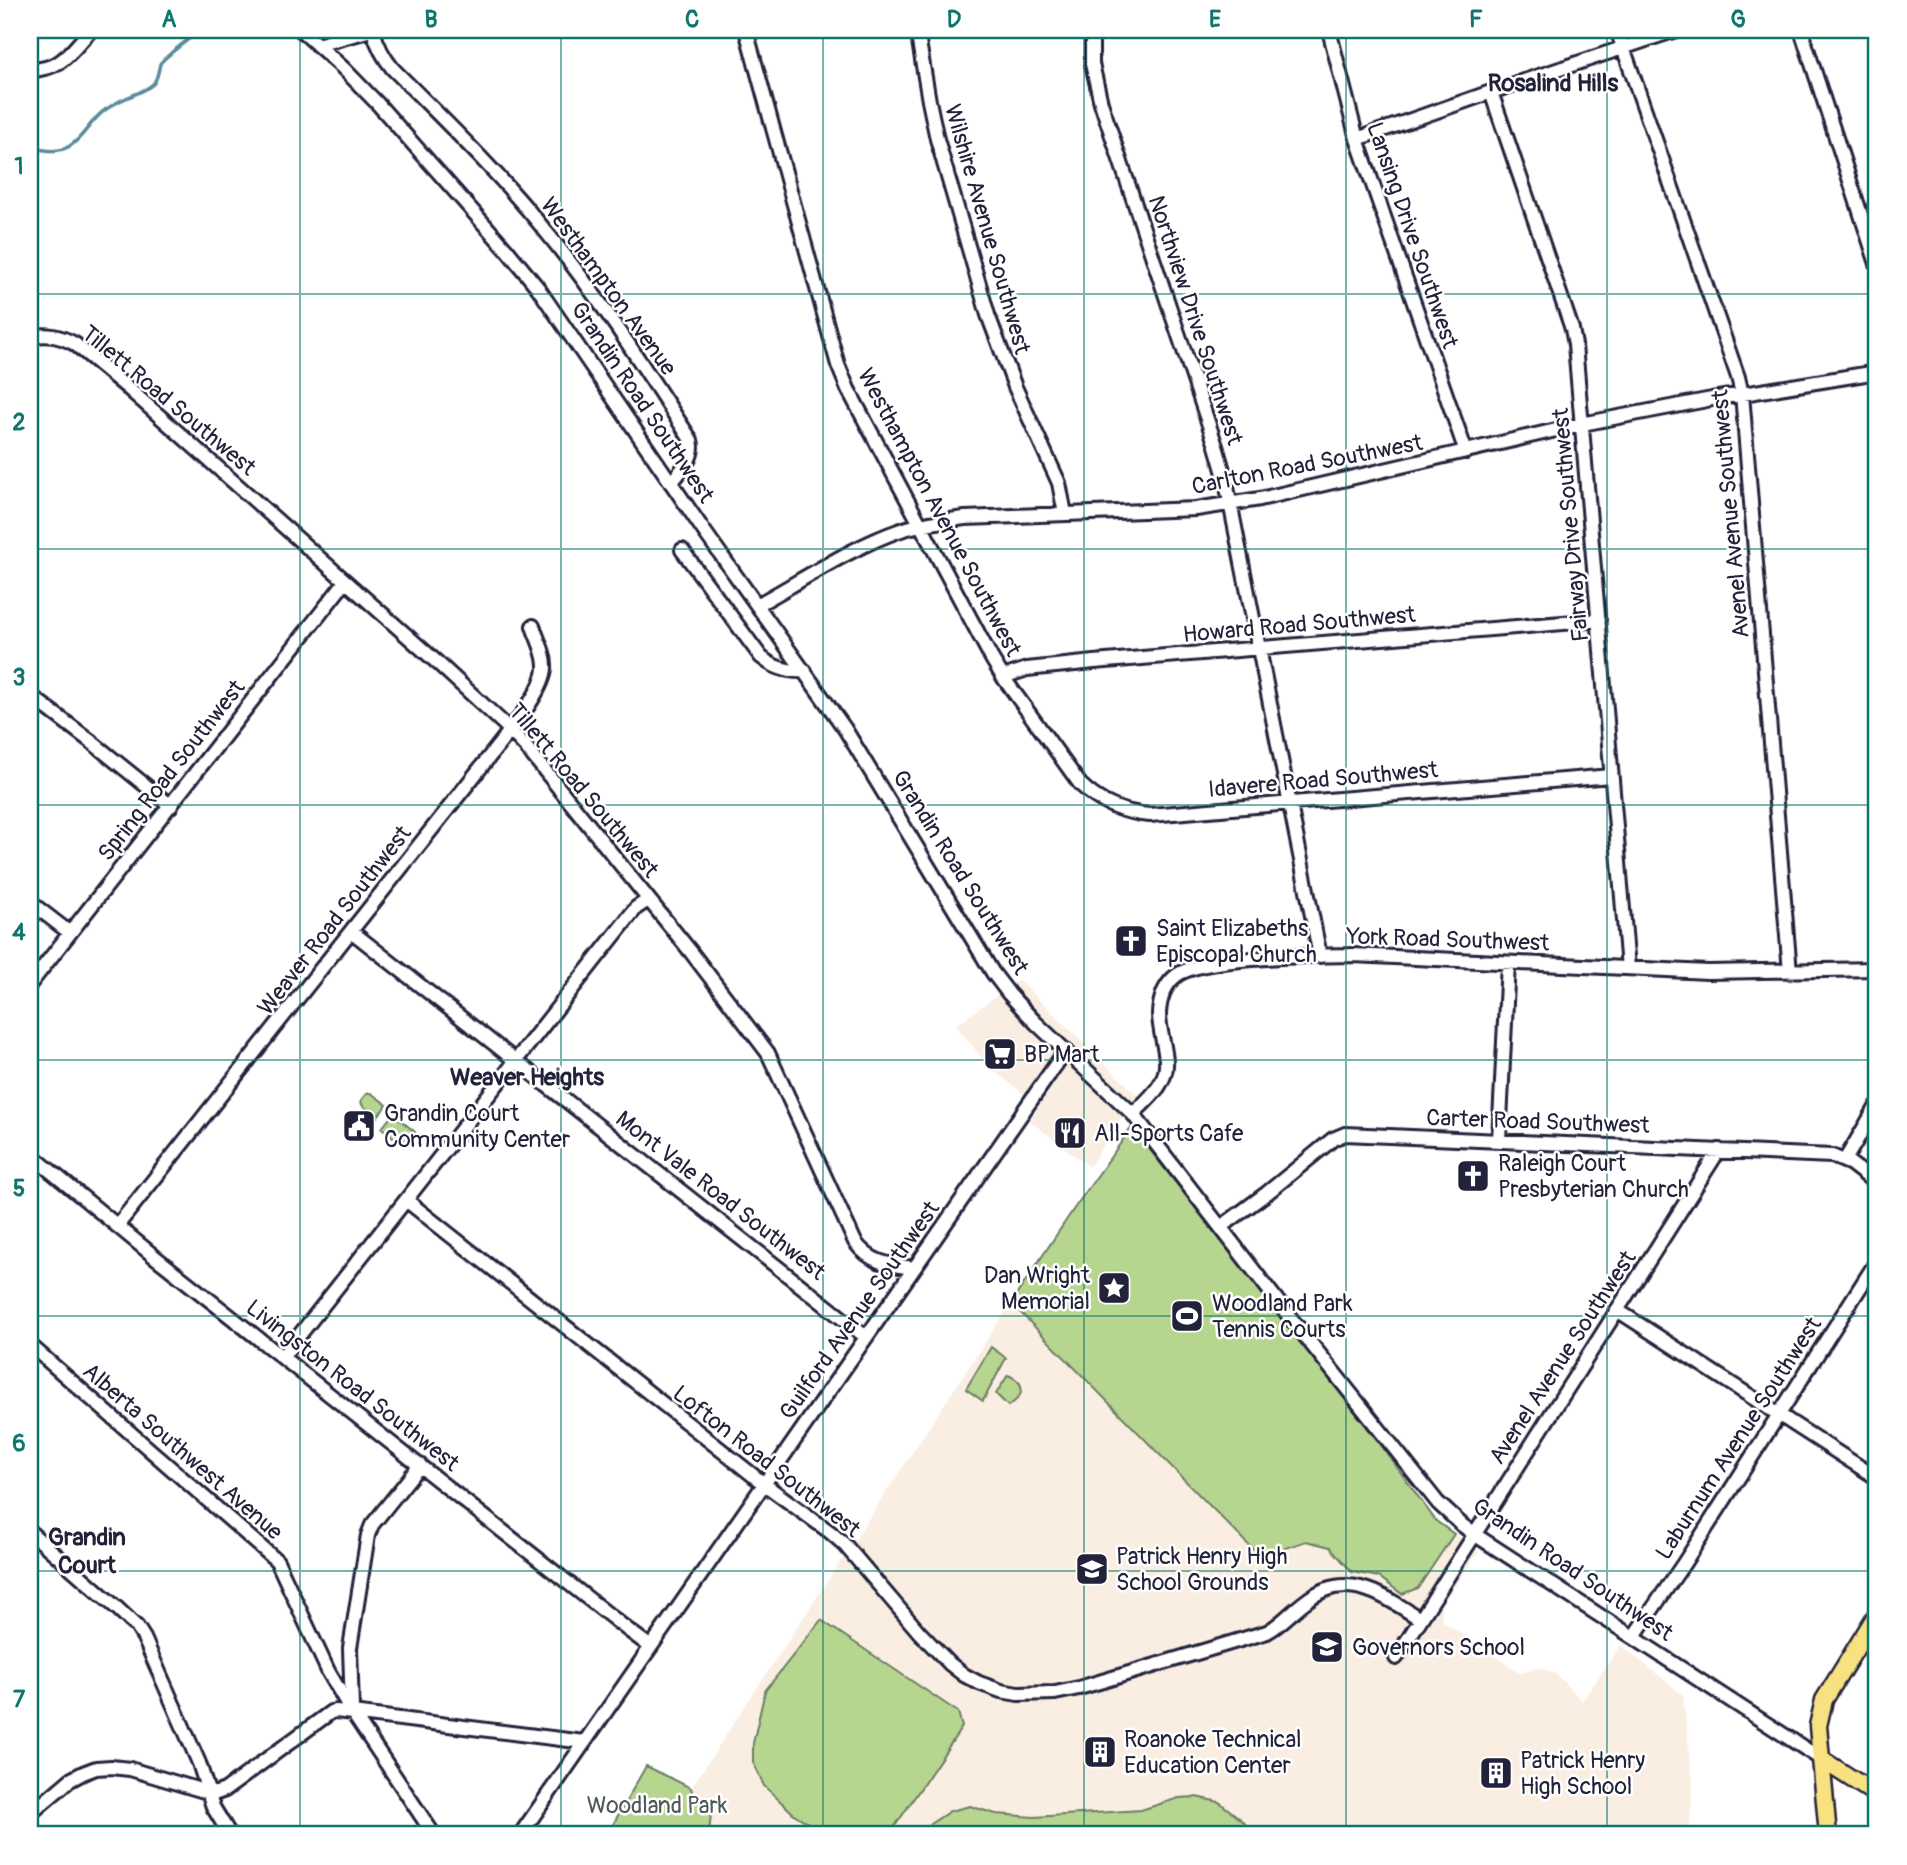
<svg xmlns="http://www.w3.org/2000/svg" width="1907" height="1865" viewBox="0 0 1907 1865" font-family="Pangolin,sans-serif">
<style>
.built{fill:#faeee2}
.green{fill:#b6d68f;stroke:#6c7c65;stroke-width:2}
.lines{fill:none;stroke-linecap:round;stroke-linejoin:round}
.stream{stroke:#5a8b9a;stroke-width:3.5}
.minor-casing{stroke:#22223b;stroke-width:18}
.major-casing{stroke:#22223b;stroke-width:21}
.minor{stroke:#fff;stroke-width:12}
.major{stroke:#f8e181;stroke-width:16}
.grid{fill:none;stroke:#0f766e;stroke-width:2;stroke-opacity:0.55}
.labels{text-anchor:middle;stroke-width:5;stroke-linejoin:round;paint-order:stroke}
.street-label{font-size:23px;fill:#22223b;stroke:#fff}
.poi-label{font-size:23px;fill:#22223b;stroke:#fff;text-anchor:start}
.park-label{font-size:23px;fill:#4e5854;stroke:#fff}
.neighbourhood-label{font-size:24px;font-weight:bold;fill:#22223b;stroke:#fff}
.neatline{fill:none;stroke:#0f766e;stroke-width:2.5}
.grid-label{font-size:23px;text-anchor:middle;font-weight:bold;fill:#0f766e}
</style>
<rect width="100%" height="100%" fill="#fff"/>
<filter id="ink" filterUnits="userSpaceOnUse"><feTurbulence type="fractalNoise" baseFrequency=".0143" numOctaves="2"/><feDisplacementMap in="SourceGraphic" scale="14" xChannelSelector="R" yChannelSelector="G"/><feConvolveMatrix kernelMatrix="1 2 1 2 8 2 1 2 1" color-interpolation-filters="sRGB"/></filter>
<g filter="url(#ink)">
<path class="built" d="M1019 980 1139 1097 1118 1122 1092 1163 1088 1166 1030 1121 1039 1106 989 1067 956 1025Z
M1011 1303 1264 1561 1286 1548 1306 1541 1330 1547 1352 1572 1379 1577 1432 1565 1454 1534 1479 1551 1441 1605 1442 1621 1521 1673 1538 1667 1555 1673 1582 1701 1621 1645 1683 1695 1693 1785 1690 1822 1692 1835H705L691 1788Z"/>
<path class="green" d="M371 1093 387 1105 377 1117 362 1105 361 1100 366 1094Z
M393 1114 415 1132 404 1146 382 1128Z
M1132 1127 1380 1444 1436 1521 1454 1534 1418 1588 1402 1594 1379 1577 1352 1572 1330 1547 1306 1541 1286 1548 1264 1561 1011 1303 1073 1210Z
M991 1347 1006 1358 983 1401 966 1389Z
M1008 1375C1027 1383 1025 1396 1008 1406L996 1394Z
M821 1620 958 1712 962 1727 889 1835H827L794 1814 764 1786 753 1762V1743L765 1691Z
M646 1766 691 1788 693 1794 698 1795 711 1813 709 1835H607Z
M1196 1797 1219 1802 1243 1821 1253 1835H918L927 1826 950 1811 970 1806 996 1814 1034 1817 1141 1810 1179 1798Z"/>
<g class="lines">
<path class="stream" d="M30 144C35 149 38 149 45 150 78 156 84 125 105 110 111 106 117 102 124 99 134 94 144 92 153 84 158 78 158 71 160 64 162 59 196 33 202 30"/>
<defs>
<path id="minor" d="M301 30 344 69 377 103 507 250 538 288 704 531 845 729 993 973 1009 994 1036 1023 1133 1114 1289 1316 1438 1503 1462 1525 1474 1534 1821 1759
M373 30C377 45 383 57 393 69 446 122 500 174 547 233 600 298 645 369 691 440 696 457 681 470 671 483
M746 30 838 365 848 389 992 659 1003 677 1080 784C1099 803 1124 813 1150 815L1611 776
M917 30 929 101 937 139 988 315 1015 387 1059 483 1065 514
M1092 30V64L1101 103 1216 446 1225 477 1320 956
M1329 30 1357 139 1466 452
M1617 30 1738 377 1742 394 1790 972
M1801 30 1877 264
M317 45 371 30
M30 70C63 69 70 52 91 30
M1491 92 1572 329 1575 345 1628 968
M1357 139 1491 92 1676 30
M30 337C47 333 60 336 75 344L130 390 440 665 504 724 525 746 691 952 768 1053 855 1242C871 1264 890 1265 914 1268
M682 550 761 657C774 668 787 672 805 671
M757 605C803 580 851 547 901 530 922 523 943 521 965 518L1196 509 1260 499 1582 424 1712 399 1877 372
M1003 677 1027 669 1094 662 1599 620
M30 695 93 743 171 806
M30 902 70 933
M351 931 866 1337
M30 984 345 582
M1133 1114C1147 1100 1168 1084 1166 1061 1165 1045 1159 1030 1159 1013 1160 999 1165 984 1177 975 1203 956 1317 956 1353 955L1708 972 1877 969
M1499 1140 1508 963
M30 1154 155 1257 628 1630 651 1647
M1845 1160 1877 1106
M406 1200 764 1484 830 1532 845 1545 919 1632 950 1664 964 1675 979 1683 1001 1691 1018 1694 1055 1693 1079 1688 1267 1632C1282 1624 1292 1611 1306 1601 1347 1568 1384 1596 1420 1619
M117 1226 497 747C511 729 544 690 545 668 546 654 537 639 533 626
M1221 1227 1267 1193 1333 1139 1345 1134 1832 1156 1851 1164 1877 1184
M1617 1310 1877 1478
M30 1345 277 1561 328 1671 352 1712 434 1835
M283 1356 636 908 648 900
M30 1532 118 1609 137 1627 144 1638 199 1763 213 1807 230 1835
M1634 1636 1684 1563 1877 1261
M1396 1658 1719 1150
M352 1708 350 1648 368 1535 372 1525 420 1465
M30 1814 70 1780 83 1773 96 1768 111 1767 130 1769 207 1792 217 1793 225 1790 331 1712 336 1711 584 1742
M520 1835 1066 1050"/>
<path id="major" d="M1821 1759 1877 1795
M1828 1835 1818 1726 1824 1700 1877 1614"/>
</defs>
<use href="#minor" class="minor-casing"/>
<use href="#major" class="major-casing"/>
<use href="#minor" class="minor"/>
<use href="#major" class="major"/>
</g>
</g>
<path class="grid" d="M300 30V1835M561 30V1835M823 30V1835M1084 30V1835M1346 30V1835M1607 30V1835M30 294H1877M30 549H1877M30 805H1877M30 1060H1877M30 1316H1877M30 1571H1877"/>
<defs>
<symbol id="church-square" viewBox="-11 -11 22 22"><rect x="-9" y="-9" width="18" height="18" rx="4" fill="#22223b" stroke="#fff"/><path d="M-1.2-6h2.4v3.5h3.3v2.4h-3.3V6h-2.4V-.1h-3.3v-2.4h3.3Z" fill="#fff"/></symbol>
<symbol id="supermarket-square" viewBox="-11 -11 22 22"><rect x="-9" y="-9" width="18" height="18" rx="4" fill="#22223b" stroke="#fff"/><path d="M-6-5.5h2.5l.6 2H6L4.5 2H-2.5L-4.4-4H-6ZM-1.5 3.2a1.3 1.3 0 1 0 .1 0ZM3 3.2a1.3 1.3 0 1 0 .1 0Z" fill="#fff"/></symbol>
<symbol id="civic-square" viewBox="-11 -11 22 22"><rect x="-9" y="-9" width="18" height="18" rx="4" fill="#22223b" stroke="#fff"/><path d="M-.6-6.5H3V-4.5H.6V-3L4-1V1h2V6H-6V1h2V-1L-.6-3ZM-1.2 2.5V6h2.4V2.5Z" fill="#fff"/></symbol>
<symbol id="restaurant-square" viewBox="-11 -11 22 22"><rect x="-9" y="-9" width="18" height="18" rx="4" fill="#22223b" stroke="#fff"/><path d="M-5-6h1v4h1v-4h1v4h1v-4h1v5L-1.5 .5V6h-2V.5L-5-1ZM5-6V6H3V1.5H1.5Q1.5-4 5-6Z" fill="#fff"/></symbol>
<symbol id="sight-square" viewBox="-11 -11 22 22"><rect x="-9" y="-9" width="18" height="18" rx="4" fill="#22223b" stroke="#fff"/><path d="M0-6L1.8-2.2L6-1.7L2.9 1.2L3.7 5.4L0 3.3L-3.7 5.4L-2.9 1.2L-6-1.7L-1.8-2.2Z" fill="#fff"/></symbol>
<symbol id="stadium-square" viewBox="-11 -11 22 22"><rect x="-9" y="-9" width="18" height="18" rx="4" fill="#22223b" stroke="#fff"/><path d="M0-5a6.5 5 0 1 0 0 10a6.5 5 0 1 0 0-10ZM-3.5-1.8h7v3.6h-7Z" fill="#fff"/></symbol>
<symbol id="school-square" viewBox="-11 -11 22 22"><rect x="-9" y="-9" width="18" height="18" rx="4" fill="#22223b" stroke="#fff"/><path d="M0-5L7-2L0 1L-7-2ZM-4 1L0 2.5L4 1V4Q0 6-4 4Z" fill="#fff"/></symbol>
<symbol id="building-square" viewBox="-11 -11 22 22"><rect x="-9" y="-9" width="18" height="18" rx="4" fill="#22223b" stroke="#fff"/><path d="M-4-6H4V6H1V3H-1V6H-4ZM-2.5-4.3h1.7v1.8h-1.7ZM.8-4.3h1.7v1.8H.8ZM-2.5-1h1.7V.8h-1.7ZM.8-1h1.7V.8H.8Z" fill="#fff"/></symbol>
</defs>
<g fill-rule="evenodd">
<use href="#church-square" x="1112" y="922" width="38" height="38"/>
<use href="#supermarket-square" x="981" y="1035" width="38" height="38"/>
<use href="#civic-square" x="340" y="1107" width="38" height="38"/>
<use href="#restaurant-square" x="1051" y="1114" width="38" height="38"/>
<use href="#church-square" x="1454" y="1157" width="38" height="38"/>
<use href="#sight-square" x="1095" y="1269" width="38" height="38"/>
<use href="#stadium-square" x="1168" y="1297" width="38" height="38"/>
<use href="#school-square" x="1073" y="1550" width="38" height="38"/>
<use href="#school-square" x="1308" y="1628" width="38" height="38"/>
<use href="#building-square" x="1081" y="1733" width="38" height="38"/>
<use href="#building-square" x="1477" y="1754" width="38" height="38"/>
</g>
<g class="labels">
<g class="street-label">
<text transform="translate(988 229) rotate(74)" y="8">Wilshire Avenue Southwest</text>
<text transform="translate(1413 235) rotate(71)" y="8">Lansing Drive Southwest</text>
<text transform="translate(609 286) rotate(54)" y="8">Westhampton Avenue</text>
<text transform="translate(1196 320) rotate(72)" y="8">Northview Drive Southwest</text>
<text transform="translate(169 400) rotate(40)" y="8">Tillett Road Southwest</text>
<text transform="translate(643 402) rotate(56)" y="8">Grandin Road Southwest</text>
<text transform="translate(1307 464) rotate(-11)" y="8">Carlton Road Southwest</text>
<text transform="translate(940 512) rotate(62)" y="8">Westhampton Avenue Southwest</text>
<text transform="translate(1730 514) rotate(-95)" y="8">Avenel Avenue Southwest</text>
<text transform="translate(1570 525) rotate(-95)" y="8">Fairway Drive Southwest</text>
<text transform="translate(1299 624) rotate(-5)" y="8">Howard Road Southwest</text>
<text transform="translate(171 770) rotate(-52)" y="8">Spring Road Southwest</text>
<text transform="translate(1323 779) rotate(-5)" y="8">Idavere Road Southwest</text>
<text transform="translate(584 790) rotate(50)" y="8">Tillett Road Southwest</text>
<text transform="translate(961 872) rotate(58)" y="8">Grandin Road Southwest</text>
<text transform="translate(334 920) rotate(-52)" y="8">Weaver Road Southwest</text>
<text transform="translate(1448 939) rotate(2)" y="8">York Road Southwest</text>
<text transform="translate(1538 1121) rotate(2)" y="8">Carter Road Southwest</text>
<text transform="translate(721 1195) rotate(38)" y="8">Mont Vale Road Southwest</text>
<text transform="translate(859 1310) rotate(-55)" y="8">Guilford Avenue Southwest</text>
<text transform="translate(1562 1357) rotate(-57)" y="8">Avenel Avenue Southwest</text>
<text transform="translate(353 1385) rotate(38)" y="8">Livingston Road Southwest</text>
<text transform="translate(1738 1438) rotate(-57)" y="8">Laburnum Avenue Southwest</text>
<text transform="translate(183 1451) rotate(41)" y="8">Alberta Southwest Avenue</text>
<text transform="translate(767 1461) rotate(38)" y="8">Lofton Road Southwest</text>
<text transform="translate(1573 1569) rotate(34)" y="8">Grandin Road Southwest</text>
</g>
<g class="poi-label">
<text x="1156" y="936">Saint Elizabeths<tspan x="1156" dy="26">Episcopal Church</tspan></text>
<text x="1024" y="1062">BP Mart</text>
<text x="384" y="1121">Grandin Court<tspan x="384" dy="26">Community Center</tspan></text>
<text x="1094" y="1141">All-Sports Cafe</text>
<text x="1498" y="1171">Raleigh Court<tspan x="1498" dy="26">Presbyterian Church</tspan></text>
<text x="1090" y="1283" text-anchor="end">Dan Wright<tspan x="1090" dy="26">Memorial</tspan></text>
<text x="1212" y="1311">Woodland Park<tspan x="1212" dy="26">Tennis Courts</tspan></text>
<text x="1116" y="1564">Patrick Henry High<tspan x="1116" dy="26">School Grounds</tspan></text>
<text x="1352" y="1655">Governors School</text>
<text x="1124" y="1747">Roanoke Technical<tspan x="1124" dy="26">Education Center</tspan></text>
<text x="1520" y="1768">Patrick Henry<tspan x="1520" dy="26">High School</tspan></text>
</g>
<g class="park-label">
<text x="657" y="1813">Woodland Park</text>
</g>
<g class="neighbourhood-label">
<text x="1553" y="91">Rosalind Hills</text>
<text x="527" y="1085">Weaver Heights</text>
<text x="87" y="1545">Grandin<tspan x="87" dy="28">Court</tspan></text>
</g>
</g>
<rect width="1907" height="1865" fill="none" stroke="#fff" stroke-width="77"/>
<rect x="38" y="38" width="1830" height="1788" class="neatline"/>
<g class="grid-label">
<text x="169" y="27">A</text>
<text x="431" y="27">B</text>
<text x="692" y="27">C</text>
<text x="954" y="27">D</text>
<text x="1215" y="27">E</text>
<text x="1476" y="27">F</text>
<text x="1738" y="27">G</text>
<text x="19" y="174">1</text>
<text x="19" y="430">2</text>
<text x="19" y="685">3</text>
<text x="19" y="940">4</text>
<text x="19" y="1196">5</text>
<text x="19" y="1451">6</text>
<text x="19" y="1707">7</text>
</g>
</svg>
